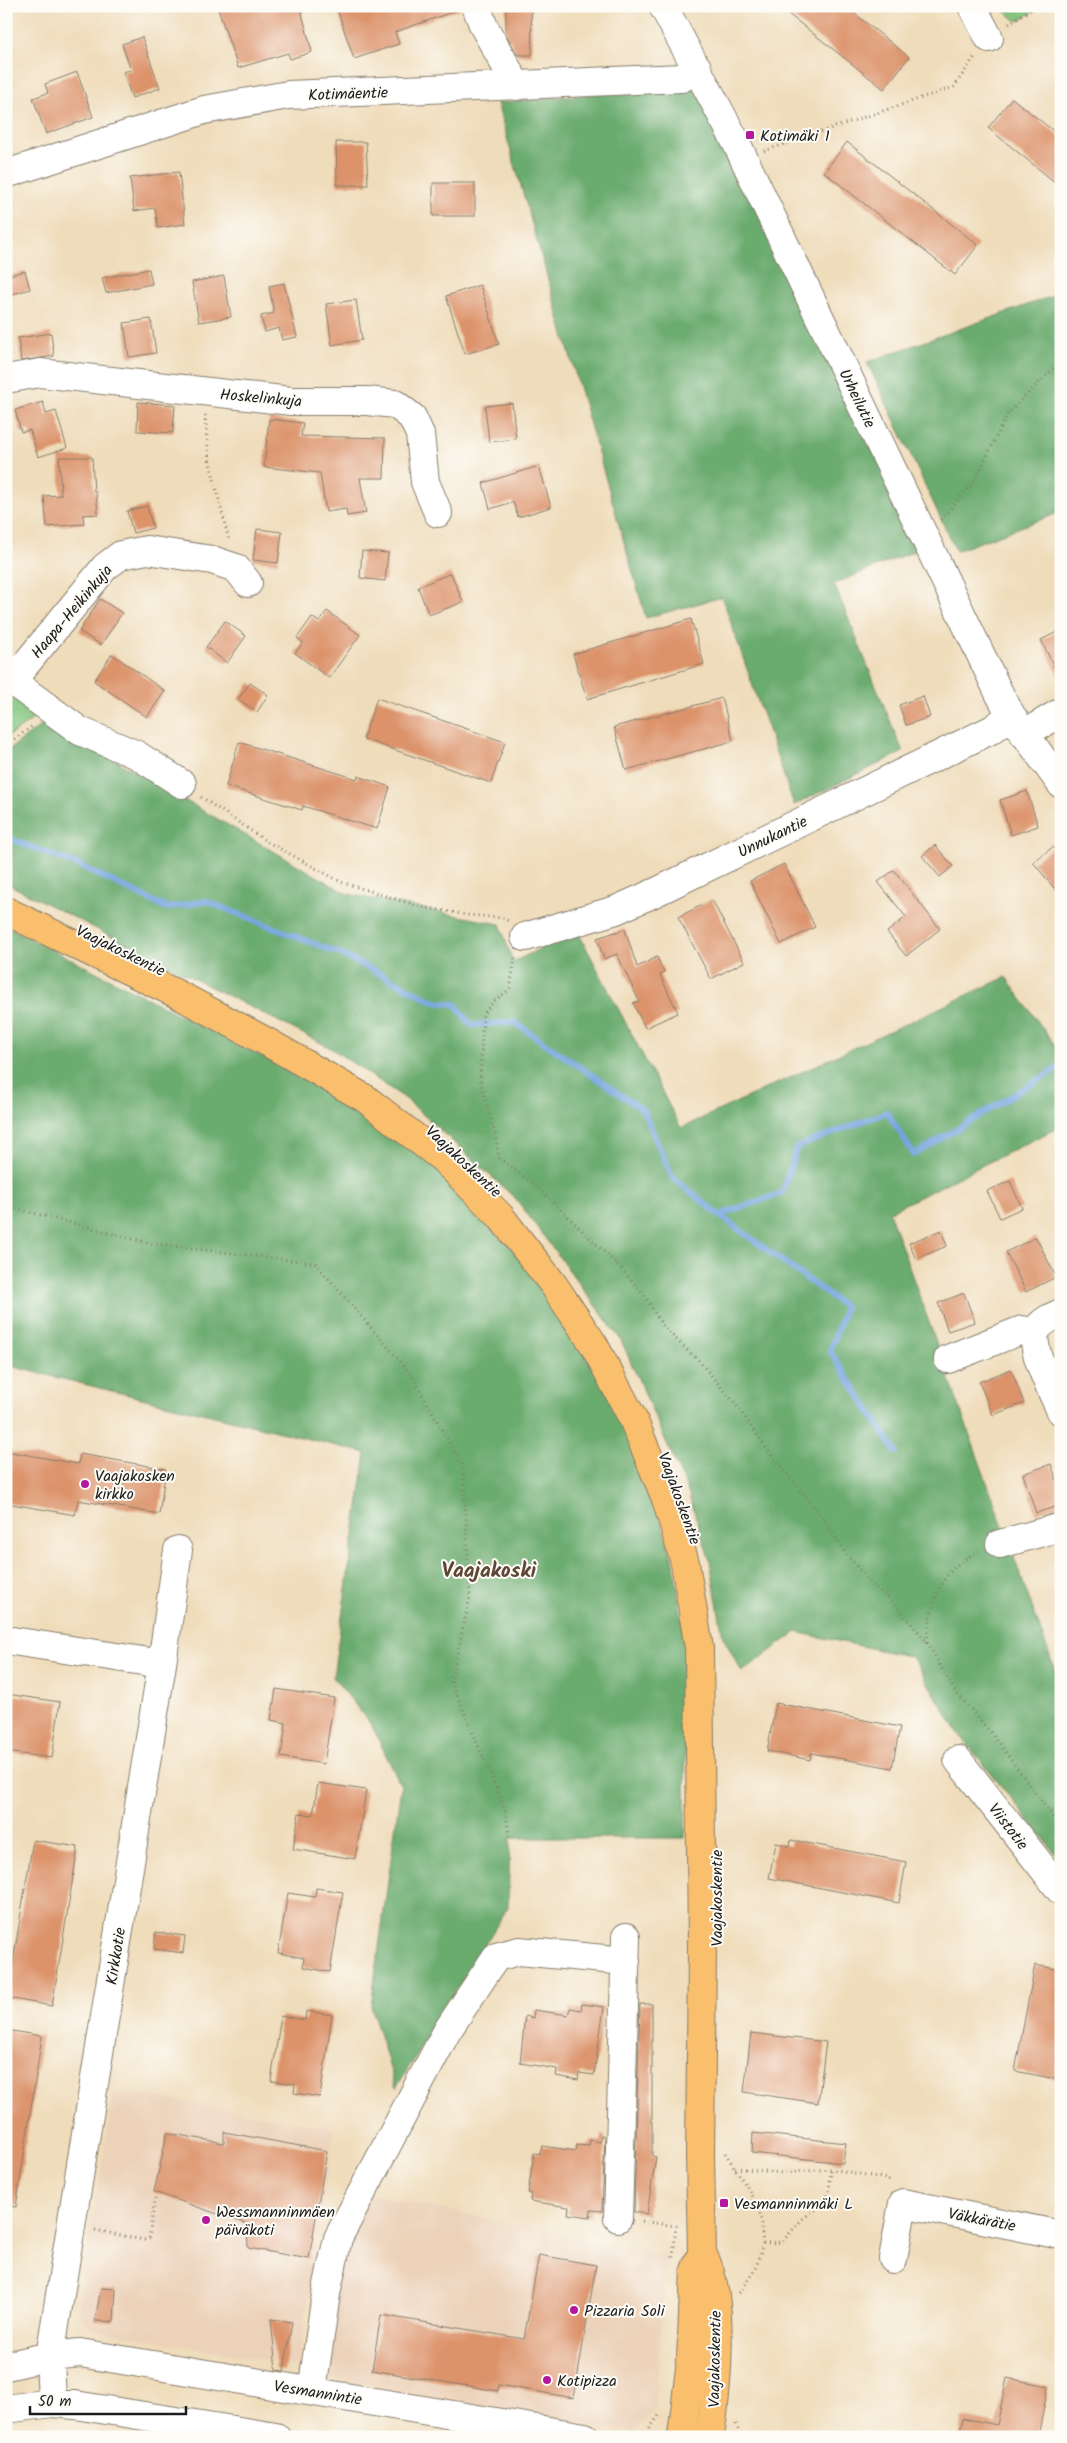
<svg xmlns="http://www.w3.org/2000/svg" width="1067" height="2443" viewBox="0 0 1067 2443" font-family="Kalam,sans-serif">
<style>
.built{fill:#ecd2b9}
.green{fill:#84c67f;stroke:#50714e}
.forest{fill:#6bab6e;stroke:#446445}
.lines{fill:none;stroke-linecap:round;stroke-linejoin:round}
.stream{stroke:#74a4de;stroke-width:6}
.building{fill:#dc936a}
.minor-casing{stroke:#867c6b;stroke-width:30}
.major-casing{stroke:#867c6b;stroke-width:30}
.path{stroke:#867c6b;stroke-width:3;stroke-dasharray:1 4;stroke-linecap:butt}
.minor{stroke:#fff;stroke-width:28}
.major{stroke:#f9bf6d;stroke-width:28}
.poi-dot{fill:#b5179e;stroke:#fdfcf7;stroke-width:2}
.labels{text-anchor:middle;stroke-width:4;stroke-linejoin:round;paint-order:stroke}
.street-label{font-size:16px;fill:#1c1c1c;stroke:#fdfcf7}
.poi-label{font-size:16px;fill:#1c1c1c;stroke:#fdfcf7;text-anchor:start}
.district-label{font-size:21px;font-weight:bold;fill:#5f4637;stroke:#fdfcf7}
</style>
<rect width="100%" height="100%" fill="#fdfcf7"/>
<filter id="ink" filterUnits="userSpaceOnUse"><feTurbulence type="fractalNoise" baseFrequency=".02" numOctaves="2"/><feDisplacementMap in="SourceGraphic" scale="10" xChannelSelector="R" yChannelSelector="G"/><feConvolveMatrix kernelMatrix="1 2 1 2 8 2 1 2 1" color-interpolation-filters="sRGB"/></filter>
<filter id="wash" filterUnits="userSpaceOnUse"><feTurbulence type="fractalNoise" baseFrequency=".0096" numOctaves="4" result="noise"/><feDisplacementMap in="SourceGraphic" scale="20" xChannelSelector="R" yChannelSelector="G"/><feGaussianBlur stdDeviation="1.12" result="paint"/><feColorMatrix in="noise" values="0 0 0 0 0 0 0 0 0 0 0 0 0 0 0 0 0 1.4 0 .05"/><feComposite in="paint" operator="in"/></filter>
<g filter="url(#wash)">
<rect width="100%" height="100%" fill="#efdcba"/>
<path class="built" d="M114 2090 334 2128 298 2366 92 2329 78 2312Z
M368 2194 667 2256 655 2407 634 2433 322 2377 332 2295Z"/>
<path class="green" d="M998 6H1044L1017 21Z
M6 688 40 714 6 738Z"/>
<path class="forest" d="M703 84 922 548 834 584 903 752 794 805 722 597 646 618 497 103Z
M1061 293V512L956 551 867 362Z
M47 721 348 894 500 924 513 962 572 933 580 936 681 1128 1006 977 1061 1054V1126L889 1212 1061 1687V1860L959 1734 912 1657 796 1632 742 1672 723 1637 710 1561 687 1489 621 1340 516 1199 406 1099 329 1047 6 883V752Z
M6 926 359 1106 435 1163 492 1223 544 1288 585 1353 624 1423 655 1502 674 1563 686 1647 685 1838H510L508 1907 396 2088 371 2006 401 1786 372 1726 333 1677 366 1453 6 1365Z"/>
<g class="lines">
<path class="stream" d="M6 837 80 866 167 908 206 901 343 955 435 1002 455 1004 471 1025 514 1022 643 1110 672 1177 719 1215 782 1193 797 1147 887 1112 914 1155 1061 1066
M719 1215 845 1307 830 1351 896 1452"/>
</g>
<g id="blocks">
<path class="building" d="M217 6H300L312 52 290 59 288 53 238 68Z
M336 6H461V9L395 32 399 44 354 59Z
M506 6H531L532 55H518L506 34Z
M778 6H845L909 57 884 89Z
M142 37 160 88 132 98 123 72 131 70 122 44Z
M77 72 93 117 46 134 33 98 48 93 45 84Z
M1012 98 1061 137V187L988 128Z
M336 142H366L368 185H337Z
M847 142 978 245 955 275 824 172Z
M179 172 185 224 158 228 155 208 134 211 130 178Z
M433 183H475V216H433Z
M149 269 152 284 106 293 102 278Z
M25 271 30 289 6 296V276Z
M224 276 231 317 199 322 192 282Z
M284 283 297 337 282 340 279 328 265 332 261 316 274 313 269 286Z
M480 285 499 344 465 354 446 296Z
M356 300 362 340 332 345 326 304Z
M151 319 156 353 129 357 124 323Z
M51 333 54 356 21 361 18 338Z
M43 402 46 414 56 411 67 448 38 457 30 430 21 432 15 410Z
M138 402 175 405 173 433 137 431Z
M512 403 516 439 489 442 485 406Z
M269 419 303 423 301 436 385 438 384 478H360L366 513 347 516 346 509 326 512 320 473 264 467Z
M59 457H92L94 492H96L98 514 83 515 84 524 47 527 44 496 61 495Z
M539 466 551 507 518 517 513 502 490 509 483 483Z
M147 506 153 528 133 533 127 511Z
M257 529 282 532 278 563 253 560Z
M362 551 388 553 385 581 360 578Z
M451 573 463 602 429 615 418 587Z
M100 599 122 613 101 645 79 631Z
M327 611 360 635 329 678 295 653 303 643 297 638 312 617 319 622Z
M691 619 704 664 587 699 573 654Z
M225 621 246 636 227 663 206 647Z
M1061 630V681L1041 640Z
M112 654 165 691 147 717 94 681Z
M250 683 268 695 257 712 238 699Z
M923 696 930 717 906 725 899 705Z
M377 698 505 742 491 783 363 739Z
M722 698 733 741 626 770 614 727Z
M239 742 357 779 358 776 390 787 377 829 303 806 302 810 226 786Z
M1027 791 1038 826 1011 835 1000 800Z
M935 845 953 866 940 877 922 856Z
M1053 847 1061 856V897L1033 862Z
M784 864 815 927 781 944 750 881Z
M894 870 940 929 906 956 887 932 906 917 878 882Z
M712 900 744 962 711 979 678 917Z
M625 929 637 967 657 957 664 972 660 975 678 1013 645 1028 633 1003 639 1001 617 954 604 959 597 938Z
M1010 1181 1022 1208 1000 1218 987 1191Z
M941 1230 947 1246 916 1259 909 1243Z
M1036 1237 1056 1277 1026 1292 1006 1252Z
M964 1293 975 1322 948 1331 938 1303Z
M1011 1369 1024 1403 993 1415 979 1382Z
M6 1451 78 1464 80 1454 166 1469 159 1514 78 1500 75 1515 6 1503Z
M1051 1464 1061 1493V1505L1036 1513 1023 1474Z
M276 1689 334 1698 324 1764 281 1757 286 1723 271 1720Z
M6 1694 60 1702 52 1758 6 1752Z
M776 1703 900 1727 892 1768 811 1753 810 1760 767 1751Z
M318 1783 366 1790 355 1859 293 1849 299 1813 313 1815Z
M33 1840 78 1847 52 2006 7 1998Z
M791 1840 906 1862 899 1903 769 1878 776 1843 790 1846Z
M316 1888 343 1892 330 1972 303 1967 304 1958 278 1953 288 1893 315 1897Z
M156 1932 185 1936 183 1953 154 1949Z
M1035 1965 1061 1970V2080L1015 2071Z
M582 2004 604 2007 594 2075 579 2073 578 2080 556 2076 557 2069 520 2063 525 2016 533 2018 534 2010 568 2015 570 2008 581 2010Z
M640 2004H652V2156L656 2157 647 2214 634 2212Z
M306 2011 332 2015 320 2097 294 2093 295 2084 271 2081 281 2016 305 2020Z
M6 2030 42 2036 16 2207 6 2206Z
M751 2033 826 2042 818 2103 744 2092Z
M224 2132 327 2151 309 2259 248 2248 247 2224 154 2192 167 2133 224 2143Z
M753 2133 846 2143 843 2163 752 2153Z
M601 2135 605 2136 602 2211 591 2210 590 2217 568 2214 569 2207 530 2201 531 2193H528L534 2153 540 2154 542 2146 576 2151 577 2145 589 2146 590 2140 600 2142Z
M539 2255 596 2265 574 2398 499 2385 498 2391 372 2370 381 2315 524 2339Z
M101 2288 116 2289 114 2322 95 2321Z
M271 2319 292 2322 284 2371 276 2370Z
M1007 2378 1048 2386 1038 2437H959L963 2418 997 2425Z"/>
</g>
</g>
<g filter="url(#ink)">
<use href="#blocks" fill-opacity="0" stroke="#867c6b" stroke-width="1"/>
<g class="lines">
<defs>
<path id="minor" d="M476 6 484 27 517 86
M663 6 735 140 999 693 1011 715 1061 784
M972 6 989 38
M6 174 204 110 288 95 682 78 697 67
M6 379 40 373 291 401H367L395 404 412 417 420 434 425 482 438 513
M6 677 80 731 137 755 182 784
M12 681 105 567 121 555 147 550 212 560 236 568 248 583
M1024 734 1061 712
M525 937 616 910 654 893 993 729 1011 715
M1061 1313C1052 1317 1041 1321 1036 1331 1028 1345 1054 1396 1061 1411
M948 1359 1022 1330 1034 1332
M1000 1544 1061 1527
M6 1640 162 1664 50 2356 52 2403
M162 1664 178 1550
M958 1760 1061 1891
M618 2218 626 1937
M893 2259 903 2203 1061 2235
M6 2366 50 2356 80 2353 585 2437
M312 2391 326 2294 338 2238 447 2031 496 1957 519 1951 626 1961
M6 2409 52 2403 75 2405 276 2437"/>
<path id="major" d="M6 911 179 995 269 1043 366 1099 443 1159 500 1216 553 1284 594 1345 633 1419 666 1499 685 1563 699 1648 702 1950 700 2156 702 2253 695 2270 691 2359 682 2437
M703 2255C726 2297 717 2389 710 2437"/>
</defs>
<use href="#minor" class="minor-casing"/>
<use href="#major" class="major-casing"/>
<path class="path" d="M1009 24 1036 6
M764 151 954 87 976 55
M205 415 209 458 229 541
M941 520 975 480 1008 413 1061 361
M6 745 34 725
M201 797 266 841 341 882 418 906 467 915 504 918 508 921
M515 958 510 989 493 1002 483 1014 480 1079 495 1134 499 1158 536 1186 620 1267 644 1295 664 1328 699 1361 738 1407 766 1448 822 1517 847 1555 872 1585 890 1599 927 1642 954 1690 993 1735 1061 1828
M6 1206 148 1243 315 1263 411 1374 463 1467 470 1597 451 1681 505 1809 510 1838
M927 1642C930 1604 940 1567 979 1552
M725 2153 746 2185 760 2212 763 2243 756 2268 739 2293
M735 2168 783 2173 831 2169 883 2178 892 2182
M641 2221 676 2226 673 2257
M95 2230 144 2240 149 2238 155 2198
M763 2243 782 2242 802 2219 824 2204 829 2192 831 2169
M736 2424 741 2437
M607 2433 626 2437
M644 2437 659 2415
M1059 2437 1061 2430"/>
<use href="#minor" class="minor"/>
<use href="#major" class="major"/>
</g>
</g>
<g class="poi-dot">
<rect x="745" y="130" width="10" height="10" rx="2.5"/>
<circle cx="85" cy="1484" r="5"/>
<rect x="719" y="2198" width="10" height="10" rx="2.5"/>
<circle cx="206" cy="2220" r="5"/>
<circle cx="574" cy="2310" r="5"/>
<circle cx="547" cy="2380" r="5"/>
</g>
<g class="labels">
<g class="street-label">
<text transform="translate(348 93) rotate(-2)" y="6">Kotimäentie</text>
<text transform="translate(261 397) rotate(5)" y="6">Hoskelinkuja</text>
<text transform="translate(858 398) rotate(64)" y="6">Urheilutie</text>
<text transform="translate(71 611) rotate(-50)" y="6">Haapa-Heikinkuja</text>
<text transform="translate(772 836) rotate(-26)" y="6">Unnukantie</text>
<text transform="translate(121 950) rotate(26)" y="6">Vaajakoskentie</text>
<text transform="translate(464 1161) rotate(43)" y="6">Vaajakoskentie</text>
<text transform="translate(680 1498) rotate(70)" y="6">Vaajakoskentie</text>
<text transform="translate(1009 1826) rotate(52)" y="6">Viistotie</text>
<text transform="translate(716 1898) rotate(-90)" y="6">Vaajakoskentie</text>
<text transform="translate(115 1956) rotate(-81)" y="6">Kirkkotie</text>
<text transform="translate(982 2219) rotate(11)" y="6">Väkkärätie</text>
<text transform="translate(714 2359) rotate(-89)" y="6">Vaajakoskentie</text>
<text transform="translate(318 2392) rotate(9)" y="6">Vesmannintie</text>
</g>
<g class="poi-label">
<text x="760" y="141">Kotimäki 1</text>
<text x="95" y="1481">Vaajakosken<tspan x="95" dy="18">kirkko</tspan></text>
<text x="734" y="2209">Vesmanninmäki L</text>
<text x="216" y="2217">Wessmanninmäen<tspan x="216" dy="18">päiväkoti</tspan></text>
<text x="584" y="2316">Pizzaria Soli</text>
<text x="557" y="2386">Kotipizza</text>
</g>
<g class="district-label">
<text x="489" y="1577">Vaajakoski</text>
</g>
</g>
<rect width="1067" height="2443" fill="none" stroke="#fdfcf7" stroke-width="25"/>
<path d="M30 2406v8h156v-8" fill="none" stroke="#1c1c1c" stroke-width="2.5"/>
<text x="38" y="2406" font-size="15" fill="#1c1c1c" stroke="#fdfcf7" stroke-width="4" paint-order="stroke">50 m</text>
</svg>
